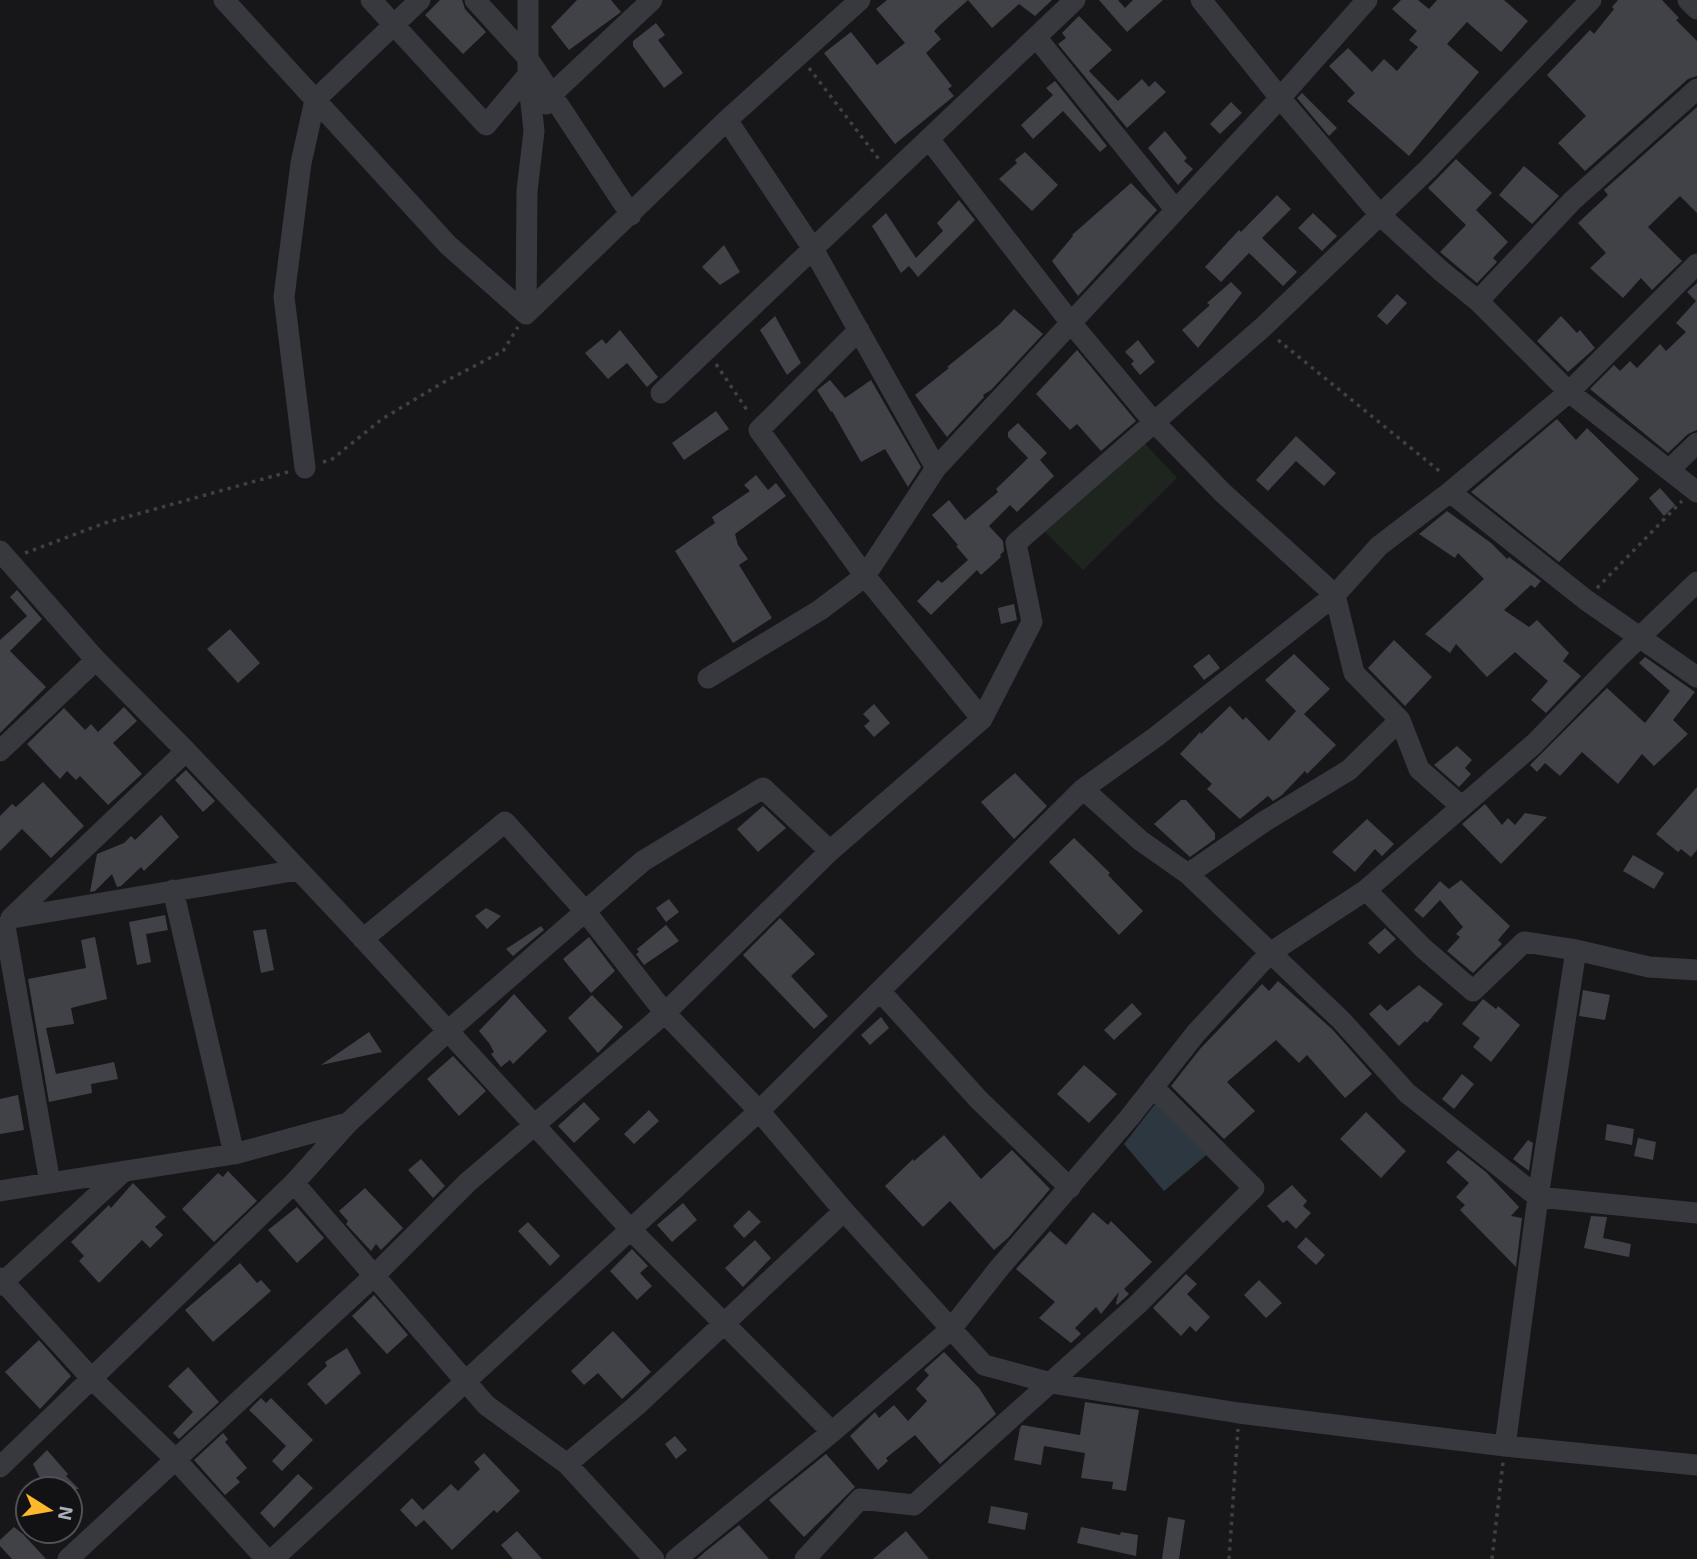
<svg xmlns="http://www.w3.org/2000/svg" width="1697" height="1559" viewBox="0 0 1697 1559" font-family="'Exo 2',sans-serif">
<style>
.green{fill:#1d251e}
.water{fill:#2c373f}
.building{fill:#414247}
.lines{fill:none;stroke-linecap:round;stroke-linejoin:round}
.path{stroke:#3e4046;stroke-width:3.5;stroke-dasharray:3.5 5;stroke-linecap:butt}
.minor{stroke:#38393f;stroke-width:21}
</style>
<rect width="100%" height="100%" fill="#17171a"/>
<path class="green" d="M1136 434 1177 478 1083 570 1040 527Z"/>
<path class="water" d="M1159 1099 1210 1152 1164 1191 1124 1144Z"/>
<path class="building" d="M440 0H462L465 9 486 32 463 54 425 15Z
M577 0H611L621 12 569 50 551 27Z
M887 0H1052L1035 16 1019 4 992 28 968 0 940 25 934 31 941 39 926 53 952 86 948 89 954 96 895 144 824 53 851 32 877 65 905 43 876 9Z
M1099 0H1118L1125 8 1133 0H1163L1127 32Z
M1401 0H1418L1429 9 1437 0H1504L1528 21 1501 52 1467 22 1447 44 1479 72 1409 156 1347 101 1355 93 1329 66 1348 48 1372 72 1384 59 1397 71 1418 47 1409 40 1417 31 1392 9Z
M1618 0H1662L1679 18 1676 20 1697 41V76L1688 79 1585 171 1558 143 1586 116 1547 75 1590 30 1594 34 1614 9 1612 7Z
M1079 16 1112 50 1089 71 1118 101 1142 79 1149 87 1155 81 1166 92 1127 128 1058 44 1066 38 1062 33Z
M656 23 665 35 658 40 683 73 664 88 633 46V41Z
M1055 81 1107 146 1100 152 1063 111 1033 139 1021 125 1053 95 1046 88Z
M1302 93 1337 128 1329 136 1297 98Z
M1231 102 1242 113 1220 134 1210 124Z
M1697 107V213L1680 196 1648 227 1682 261 1652 290 1641 278 1623 298 1590 268 1606 253 1578 223 1608 195 1604 190Z
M1165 131 1187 158 1184 161 1193 169 1178 185 1148 148Z
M1025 152 1058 185 1032 211 999 179 1017 163 1015 160Z
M1456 159 1492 193 1476 210 1508 242 1493 258 1497 262 1477 283 1440 252 1466 225 1428 188Z
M1524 166 1559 196 1532 224 1499 195Z
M1131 183 1157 210 1078 296 1052 261 1073 236 1072 235Z
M1277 195 1291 209 1262 238 1297 272 1283 286 1249 253 1221 282 1205 267 1239 230 1241 232Z
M959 200 975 220 918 277 909 266 901 273 872 226 886 213 916 258 943 231 937 223Z
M1313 213 1337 236 1322 251 1298 228Z
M724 245 740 272 720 285 702 267Z
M1231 282 1242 293 1198 348 1182 330 1210 305 1207 303Z
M1697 283V430L1688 434 1668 453 1590 389 1614 365 1620 371 1630 361 1637 368 1660 344 1666 351 1686 332 1676 323 1696 301 1687 292Z
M1397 294 1407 303 1387 325 1377 316Z
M1014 309 1043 334 991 390 983 395 984 397 947 437 915 395 949 368 947 367 999 325Z
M775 316 801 363 787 375 760 330Z
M1561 316 1577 333 1580 330 1595 348 1568 372 1537 341Z
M620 330 658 377 647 387 627 363 608 379 585 353 602 339 606 344Z
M1138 340 1155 362 1140 375 1131 364 1134 361 1125 352Z
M1077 350 1136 421 1101 451 1077 424 1070 430 1036 394Z
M830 380 845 398 871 380 921 467 908 487 885 449 861 462 832 411 831 412 817 390Z
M716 411 729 429 684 460 672 443Z
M1557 419 1576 440 1587 428 1639 479 1559 562 1471 492Z
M1018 423 1047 453 1040 460 1054 476 1017 512 1010 505 989 526 1003 541 1004 551 1000 555 1001 557 981 575 977 570 931 615 917 601 938 580 942 583 968 560 956 546 958 545 932 515 949 500 965 520 998 492 996 489 1028 458 1008 437V432Z
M1296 436 1336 473 1324 486 1296 461 1268 491 1256 480Z
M756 475 768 490 776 483 786 496 735 534 738 545 748 559 739 565 772 618 733 643 675 551 715 523 712 517 750 491 744 485Z
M1660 488 1675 505 1664 516 1649 498Z
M1447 511 1491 543 1507 559 1509 557 1541 581 1535 588 1531 585 1504 610 1529 627 1537 620 1569 653 1563 661 1581 676 1546 713 1531 700 1548 681 1515 652 1487 677 1456 644 1450 653 1425 634 1484 579 1458 553 1455 558 1419 534Z
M17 590 42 619 10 651 46 687 0 733V640L27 616 10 597Z
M1014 604 1017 620 1001 624 998 608Z
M230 629 260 663 238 683 207 649Z
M1394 640 1432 677 1405 706 1368 668Z
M1209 654 1220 668 1204 680 1193 666Z
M1294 654 1330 689 1304 714 1336 745 1307 774 1305 771 1282 795 1273 801 1268 796 1240 819 1207 789 1212 784 1180 754 1200 732 1201 734 1230 706 1243 720 1246 717 1269 741 1296 711 1265 680Z
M1645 657 1695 692 1673 720 1688 734 1654 766 1642 754 1618 784 1582 752 1560 776 1545 763 1537 772 1530 765 1607 688 1645 723 1670 691 1639 663Z
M874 704 890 723 874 737 864 726 870 721 863 714Z
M124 707 137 721 113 743 142 774 108 805 80 776 76 780 67 771 60 779 27 744 64 708 85 730 91 724 98 732Z
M1457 746 1472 760 1465 768 1471 774 1459 787 1434 765Z
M186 770 215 801 203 812 175 780Z
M1015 773 1047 806 1014 839 981 802Z
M43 782 84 826 51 858 22 829 0 851V816L12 804 16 807Z
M1697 787V850L1691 857 1681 849 1678 852 1656 834Z
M1181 800H1186L1215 833V839L1190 857 1154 824Z
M1485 804 1502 825 1508 818 1515 825 1525 813 1547 817 1501 864 1462 824Z
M763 806 786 828 758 852 737 829Z
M161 815 179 837 144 871 141 867 121 886 117 887 112 874 95 891 90 892 97 854 124 843 131 836 135 840Z
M1367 819 1394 844 1382 856 1375 849 1355 872 1332 852Z
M1074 838 1110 873 1108 875 1143 911 1119 935 1049 862Z
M1633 855 1664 873 1654 889 1623 871Z
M1461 880 1510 926 1498 940 1502 944 1473 973 1447 951 1460 937 1456 934 1463 927 1440 900 1423 918 1414 910 1440 881 1449 889Z
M669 899 679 912 666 922 656 908Z
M486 908 501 916 487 929 475 916Z
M165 915 168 930 146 934 151 962 137 965 129 922Z
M780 918 815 954 791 976 828 1016 814 1029 743 955Z
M666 925 679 941 644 965 636 954 639 952 637 949Z
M541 926 544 930 513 956 506 949Z
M1385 928 1396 939 1379 954 1368 943Z
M266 929 274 970 261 973 253 931Z
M95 937 107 999 71 1008 74 1024 46 1028 56 1074 114 1062 118 1079 91 1084 92 1093 49 1102 28 979 86 968 81 940Z
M589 937 615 971 591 993 563 959Z
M1278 981 1332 1029 1372 1074 1345 1098 1307 1055 1299 1063 1276 1040 1227 1082 1255 1111 1224 1139 1171 1086 1200 1049 1262 984 1269 991Z
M1419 985 1443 1004 1427 1023 1425 1021 1399 1046 1369 1014 1380 1004 1387 1011Z
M1583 990 1610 995 1605 1020 1579 1016Z
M514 994 547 1031 513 1064 510 1060 501 1067 491 1054 494 1052 489 1043 479 1031Z
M592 995 623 1027 598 1053 568 1018Z
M1483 999 1496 1009 1498 1006 1520 1025 1491 1062 1473 1047 1480 1038 1462 1024Z
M1132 1003 1142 1014 1114 1040 1104 1030Z
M881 1017 889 1028 870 1045 861 1035Z
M369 1032 382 1052 321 1065Z
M453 1056 486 1091 459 1116 427 1079Z
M1084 1065 1117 1094 1089 1123 1057 1094Z
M1462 1074 1474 1084 1454 1109 1442 1099Z
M18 1095 24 1130 0 1134V1099Z
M584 1102 600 1119 574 1143 558 1126Z
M649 1110 659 1121 634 1144 624 1134Z
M1366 1112 1406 1151 1381 1178 1340 1139Z
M1607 1124 1634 1129 1632 1145 1605 1140Z
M944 1135 981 1179 1012 1150 1050 1189 1008 1238 994 1250 950 1201 923 1227 885 1186 913 1159 914 1161Z
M1638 1138 1656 1142 1653 1160 1634 1156Z
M1528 1140 1533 1143 1529 1171 1513 1159Z
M1458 1150 1486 1172 1519 1207 1511 1216 1522 1218 1516 1267 1460 1210 1465 1205 1456 1197 1469 1183 1446 1162Z
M421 1159 445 1186 433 1198 408 1170Z
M228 1171 257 1201 214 1242 182 1209 218 1173 223 1177Z
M133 1183 166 1217 155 1227 163 1235 150 1248 142 1240 99 1283 79 1261 84 1256 71 1242 109 1205 111 1208Z
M1292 1185 1307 1201 1303 1206 1311 1213 1296 1229 1287 1220 1283 1223 1267 1206Z
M365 1188 403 1228 381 1250 376 1244 371 1251 346 1224 348 1221 339 1211Z
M683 1203 697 1220 672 1242 657 1225Z
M297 1207 324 1238 297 1263 268 1230Z
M749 1210 761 1222 744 1238 733 1226Z
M1093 1212 1108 1225 1111 1221 1152 1262 1124 1289 1129 1294 1117 1305 1116 1303 1119 1292 1101 1314 1096 1307 1075 1328 1081 1334 1071 1343 1039 1318 1055 1302 1016 1269 1050 1231 1066 1245Z
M1591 1216 1607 1217 1603 1238 1631 1244 1629 1257 1584 1248Z
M528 1222 560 1256 550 1266 518 1231Z
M1306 1237 1325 1255 1316 1265 1297 1247Z
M755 1240 771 1258 743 1287 725 1268Z
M632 1249 648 1266 640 1273 652 1286 637 1300 610 1271Z
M240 1263 257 1283 261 1280 271 1291 213 1342 185 1310Z
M1186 1274 1197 1284 1187 1294 1210 1317 1196 1332 1190 1326 1181 1336 1153 1308Z
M1259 1280 1282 1303 1266 1318 1244 1295Z
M374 1295 408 1335 387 1354 352 1316Z
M613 1331 651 1372 622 1399 598 1373 584 1385 571 1371Z
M39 1340 71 1376 40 1409 5 1372Z
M347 1348 361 1373 326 1405 307 1384 327 1366 325 1362Z
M944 1352 979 1388 996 1414 940 1464 915 1435 886 1458 888 1461 878 1470 850 1436 875 1412 879 1418 894 1405 908 1421 927 1401 916 1389 929 1375 924 1370Z
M188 1367 219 1402 179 1439 173 1433 193 1412 168 1386Z
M261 1398 266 1403 271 1398 313 1440 282 1471 272 1461 286 1446 249 1410Z
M1085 1402 1139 1410 1126 1491 1112 1489 1113 1482 1081 1478 1085 1453 1044 1446 1041 1465 1014 1460 1020 1428 1022 1425 1080 1435Z
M223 1433 228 1439 225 1442 247 1468 236 1478 240 1482 225 1495 194 1460Z
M675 1436 687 1450 676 1459 665 1444Z
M47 1450 68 1474 66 1476 79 1489H51L39 1476 33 1464Z
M484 1453 520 1491 497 1513 494 1510 452 1550 424 1520 416 1527 400 1510 412 1498 423 1510 451 1484 458 1491 480 1469 474 1462Z
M826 1454 855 1487 804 1537 769 1500Z
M298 1474 313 1488 274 1528 260 1513Z
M991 1506 1028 1513 1025 1530 988 1523Z
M1168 1517 1185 1520 1179 1559H1162Z
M739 1525 769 1559H697L706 1551Z
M14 1527 23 1534 46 1559H12L0 1546V1540Z
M1081 1527 1120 1535 1121 1532 1138 1535 1136 1556 1077 1543Z
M517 1531 542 1559H513L501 1545Z
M906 1531 929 1559H873Z"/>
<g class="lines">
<path class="path" d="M809 68 881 162
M1278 340 1443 474
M716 364 749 413
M323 462 331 460 382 419 444 382 503 351 518 327
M25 553 105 523 288 472
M1597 588 1682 501
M1229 1559 1238 1429
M1492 1559 1503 1462"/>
<path class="minor" d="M224 0 448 245 526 314
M371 0 486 125 528 75
M475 0 527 57 631 215
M1201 0 1280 98 1380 215 1441 271 1478 301 1569 392 1697 492
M1688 0 1697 9
M1036 37 1175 209
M547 104 553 93 652 0
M727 120 813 249 936 468
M929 139 1071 323 1153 421 1223 493 1335 595 1354 673 1400 720 1419 769 1461 806
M1478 301 1572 201 1697 89
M526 314 727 120 860 0
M526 314 527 191 534 131 528 75V0
M661 393 1075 0
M305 468 284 297 301 163 315 100 420 0
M1669 470 1697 443
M1450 492 1586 600 1697 677
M0 551 96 660 186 751 345 919 631 1230 832 1432
M708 678 820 610 865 576 759 430 859 330
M982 719 865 576 936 468 1280 98 1367 0
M0 751 96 660
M1083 789 1141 841 1188 874 1341 1020 1407 1093 1538 1197 1697 1213
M1188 874 1265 821 1349 770 1400 720
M173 890 234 1154
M1366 890 1423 948 1473 991 1524 942 1576 950 1649 967 1697 970
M11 918 186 751
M12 918 298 870
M5 926 50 1183
M363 939 505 822 585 911 665 1013 759 1111 844 1211 984 1365 1051 1383 1239 1413 1505 1446 1697 1465
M880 991 979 1100 1070 1188
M294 1183 486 1405 567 1464 654 1559
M0 1191 234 1154 348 1123
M0 1278 92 1379 175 1459 266 1559
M0 1285 124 1171
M1505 1446 1538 1197 1576 950
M567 1464 636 1406 844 1211
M0 1467 294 1183 348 1123 449 1030 643 861 763 788 830 851 982 719 1032 622 1016 543 1262 328 1428 169 1591 0
M68 1559 375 1275 468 1182 665 1013 830 851
M273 1559 759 1111 1083 789 1157 736 1335 595 1379 546 1450 492 1569 392 1697 264
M676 1559 832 1432 951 1329 1000 1267 1129 1118 1196 1033 1270 953 1366 890 1534 744 1618 658 1697 582
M805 1559 860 1499 914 1505 1137 1305 1254 1188 1153 1087"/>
</g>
<g transform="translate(49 1510) rotate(101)"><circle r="33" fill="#121215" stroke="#4e5057" stroke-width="2"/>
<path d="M0-5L12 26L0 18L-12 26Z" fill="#feb82b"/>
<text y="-10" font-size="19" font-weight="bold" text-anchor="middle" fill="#a9aeba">N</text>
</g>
</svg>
